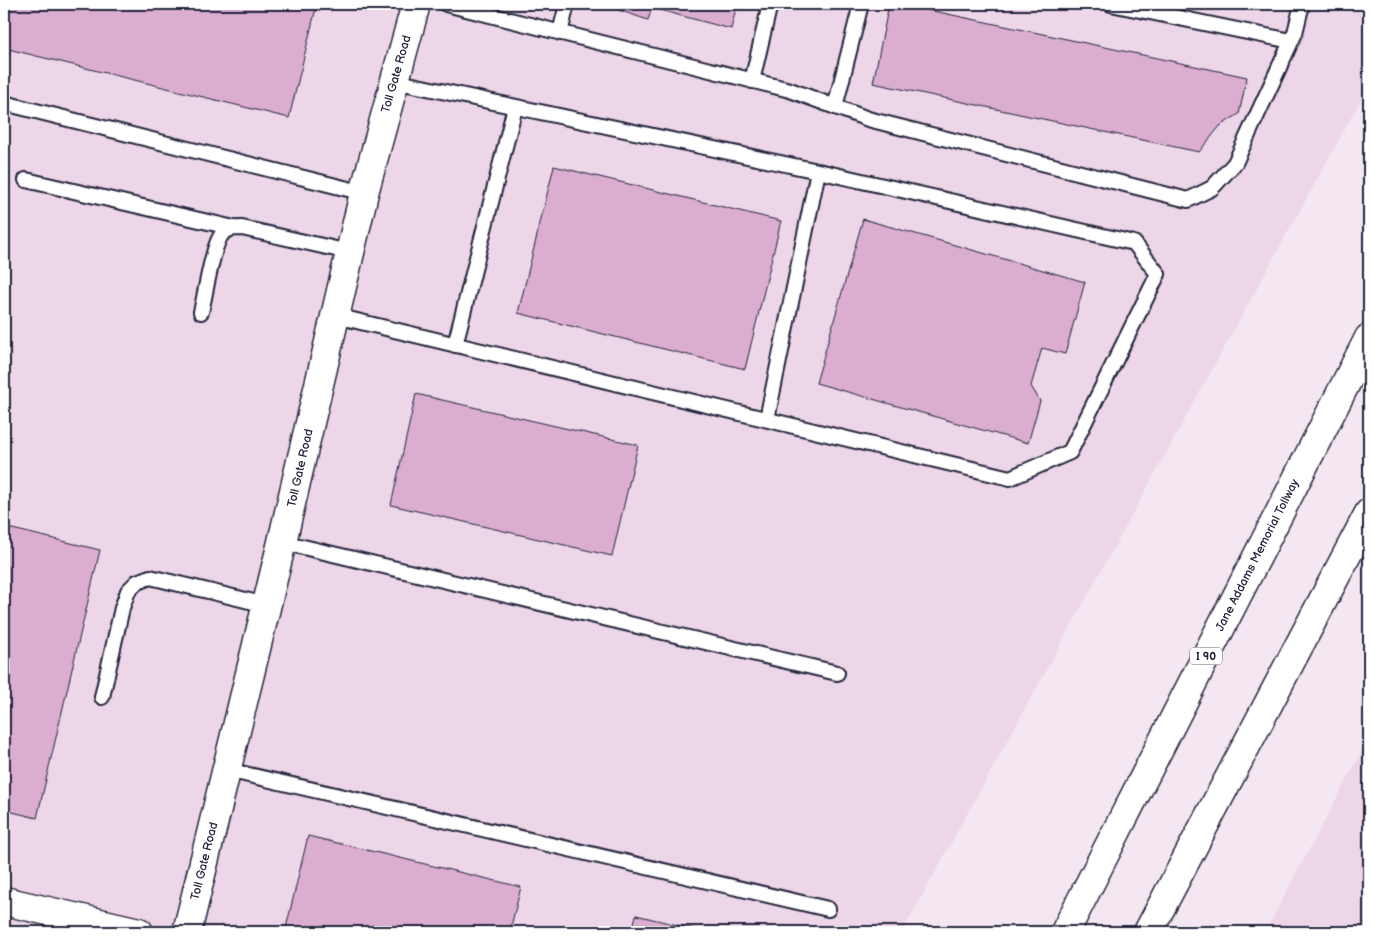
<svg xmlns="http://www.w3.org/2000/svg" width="1373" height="936" viewBox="0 0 1373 936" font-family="'Balsamiq Sans',sans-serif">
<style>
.built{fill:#ecd6e7}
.building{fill:#dbaed1;stroke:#22223b}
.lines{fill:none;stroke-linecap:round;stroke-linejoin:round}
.service-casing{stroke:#22223b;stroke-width:18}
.minor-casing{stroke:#22223b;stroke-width:31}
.motorway-casing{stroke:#22223b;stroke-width:31}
.service{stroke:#fff;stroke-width:14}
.minor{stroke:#fff;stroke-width:28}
.motorway{stroke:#fff;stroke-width:28}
.labels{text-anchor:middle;stroke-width:4;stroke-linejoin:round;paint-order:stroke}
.shield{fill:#fff;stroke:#646476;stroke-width:1}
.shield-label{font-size:11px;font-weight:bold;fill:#22223b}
.street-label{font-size:12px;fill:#22223b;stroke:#fff}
</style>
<rect width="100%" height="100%" fill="#f4e7f1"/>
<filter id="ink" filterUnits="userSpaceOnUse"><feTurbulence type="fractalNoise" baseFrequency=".02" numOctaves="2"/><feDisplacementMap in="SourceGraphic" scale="10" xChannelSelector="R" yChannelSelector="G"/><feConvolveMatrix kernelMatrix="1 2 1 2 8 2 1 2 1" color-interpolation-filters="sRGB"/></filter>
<g filter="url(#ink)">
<path class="built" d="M4 4H1369V85L902 932H4Z
M1369 738V932H1265Z"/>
<path class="building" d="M4 4H317L289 118 4 48Z
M601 4H737L731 29 652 8 648 20Z
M889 4H900L1247 77 1239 114 1220 126 1199 152 873 83Z
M554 166 781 221 745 369 518 313Z
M863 219 1085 282 1065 354 1042 348 1031 386 1040 401 1028 443 816 383Z
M416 394 638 445 612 556 391 505Z
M4 527 100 550 37 818 4 810Z
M308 836 521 887 510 930 519 932H285Z
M636 915 707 932H632Z"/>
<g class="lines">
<defs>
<path id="service" d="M446 4 790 90 868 119 1188 200 1212 188 1235 163 1295 33 1302 4
M1111 4 1291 41
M560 33 567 4
M752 81 770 4
M4 103 364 193
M835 107 861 4
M26 180 234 228
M201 312C205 296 213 242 223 233 229 228 235 228 242 228L349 252
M336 316 1010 478 1070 452 1158 274 1134 243 818 171 394 81
M455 345 515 107
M767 419 818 171
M282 542 837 673
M102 697 122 608 128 591 137 582 150 577 266 605
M227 770 828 909"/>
<path id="minor" d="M4 901 139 932
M187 932 282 542 364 193 416 4"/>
<path id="motorway" d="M1065 932 1369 338
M1148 932 1369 513"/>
</defs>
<use href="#service" class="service-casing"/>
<use href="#minor" class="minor-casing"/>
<use href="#motorway" class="motorway-casing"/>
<use href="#service" class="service"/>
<use href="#minor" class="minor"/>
<use href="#motorway" class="motorway"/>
</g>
</g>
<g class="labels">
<rect class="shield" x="1190" y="647.5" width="32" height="17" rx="4"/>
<g class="shield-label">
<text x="1206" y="660">I 90</text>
</g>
<g class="street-label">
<text transform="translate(396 74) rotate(-74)" y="4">Toll Gate Road</text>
<text transform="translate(300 468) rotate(-77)" y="4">Toll Gate Road</text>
<text transform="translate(1257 555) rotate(-63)" y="4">Jane Addams Memorial Tollway</text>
<text transform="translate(204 861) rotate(-76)" y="4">Toll Gate Road</text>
</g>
</g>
<rect width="1373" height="936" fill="none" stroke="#fff" stroke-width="20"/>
<rect x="10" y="10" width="1353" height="916" fill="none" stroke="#22223b" stroke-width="2" filter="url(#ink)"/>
</svg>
